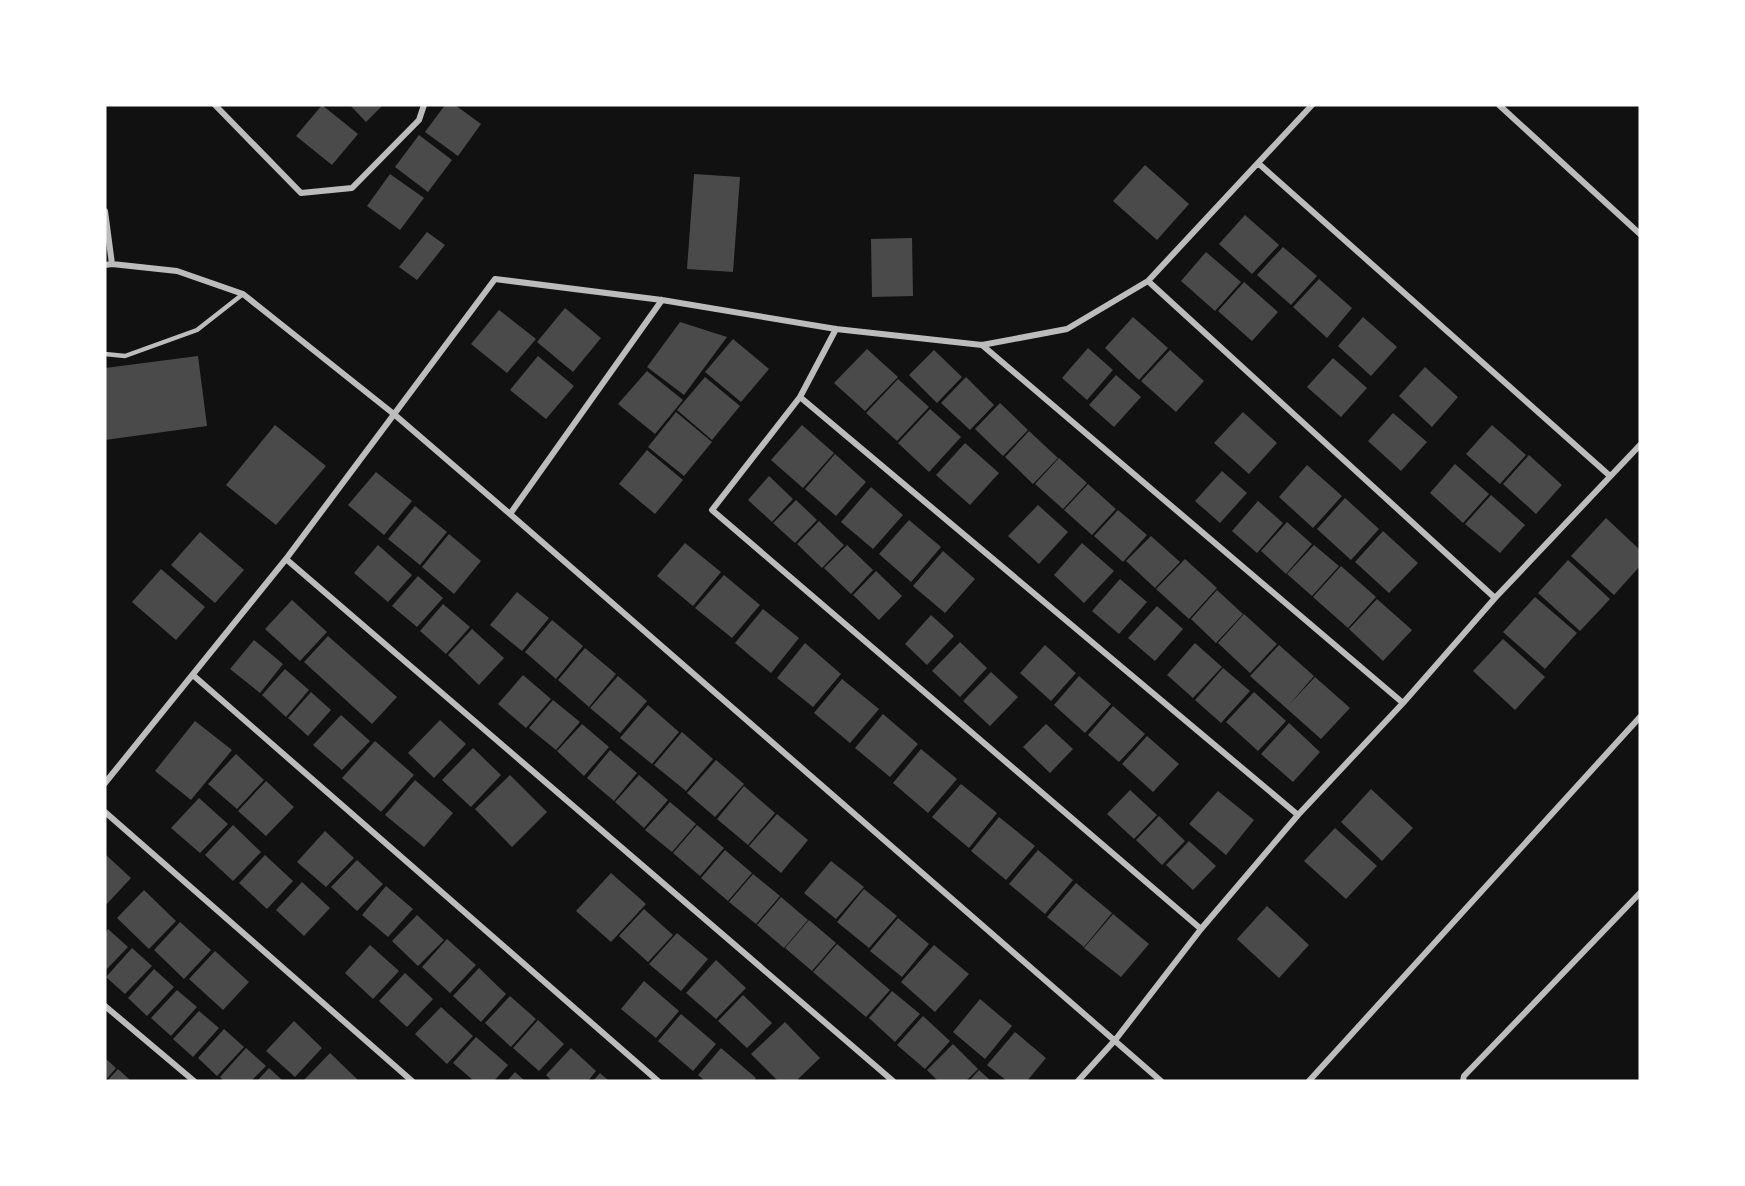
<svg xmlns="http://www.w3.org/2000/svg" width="1745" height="1186" viewBox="0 0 1745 1186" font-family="'PT Sans',sans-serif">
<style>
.building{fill:#4a4a4a}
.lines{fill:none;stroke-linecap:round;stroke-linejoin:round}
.service{stroke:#bcbcbc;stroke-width:4.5}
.minor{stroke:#bcbcbc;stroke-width:6}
</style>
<rect width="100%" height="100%" fill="#111"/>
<path class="building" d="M322 105 358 134 332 165 296 136Z
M350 105H383L366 122Z
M445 105H455L481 124 458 156 425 132Z
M419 135 452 160 428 192 395 167Z
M1145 165 1189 204 1157 240 1113 201Z
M390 174 424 198 400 230 367 206Z
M694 174 740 177 733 272 687 269Z
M1245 215 1279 245 1252 274 1219 244Z
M427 232 445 245 417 280 399 267Z
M912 238 913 296 872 297 871 239Z
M1283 247 1317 276 1291 305 1257 275Z
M1206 252 1241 282 1215 311 1181 281Z
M1319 279 1352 308 1327 338 1293 307Z
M1244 282 1278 312 1252 341 1218 311Z
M565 308 601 338 573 372 537 342Z
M499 310 536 339 507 373 471 344Z
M1133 317 1168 348 1139 380 1105 348Z
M1363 317 1397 347 1371 376 1338 346Z
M680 322 727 337 684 395 647 367Z
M733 339 769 369 741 402 705 372Z
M1088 348 1113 370 1087 400 1062 378Z
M867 349 898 377 865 411 834 383Z
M934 350 962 377 937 403 909 375Z
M1170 350 1204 381 1176 412 1141 381Z
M198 356 207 426 105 440V368Z
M538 356 574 386 546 419 510 390Z
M1333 358 1367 388 1341 417 1307 387Z
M1425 367 1458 397 1432 427 1399 396Z
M647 371 683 400 655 434 618 404Z
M1116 375 1141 397 1114 427 1089 405Z
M705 377 740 406 712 440 677 410Z
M966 377 994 405 970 430 941 403Z
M898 379 929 407 897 441 866 413Z
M1000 403 1028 430 1003 456 975 429Z
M930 409 961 437 929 472 898 443Z
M676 412 712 442 684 476 648 447Z
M1243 412 1277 443 1249 474 1214 443Z
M1393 413 1427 442 1401 471 1368 441Z
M275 425 326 466 276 525 226 485Z
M802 425 834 453 803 488 771 460Z
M1492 425 1526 455 1500 484 1466 454Z
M1029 431 1058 458 1033 484 1005 457Z
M965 443 999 473 970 505 936 475Z
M647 450 683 480 655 514 619 484Z
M835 454 866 482 836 516 805 489Z
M1529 455 1562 485 1536 514 1503 484Z
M1059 458 1087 483 1063 509 1035 484Z
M1455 464 1489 494 1463 523 1430 493Z
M1307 465 1342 496 1313 528 1279 497Z
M1222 471 1247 493 1220 523 1195 501Z
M376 472 412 501 384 535 348 505Z
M769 476 793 499 772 522 748 500Z
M1088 484 1116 509 1092 535 1064 510Z
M871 487 903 515 873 549 841 522Z
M1491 495 1525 525 1500 553 1465 524Z
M1345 498 1379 529 1351 560 1317 529Z
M796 500 817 520 795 543 773 523Z
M1258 501 1283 523 1257 553 1232 531Z
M1038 505 1068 532 1039 564 1008 536Z
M415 506 447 532 420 565 388 539Z
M1118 510 1147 535 1123 562 1094 536Z
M1606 518 1640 550V566L1614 595 1571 556Z
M909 520 941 547 911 582 879 554Z
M819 521 844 545 822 568 797 544Z
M1287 522 1312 544 1286 574 1261 551Z
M1383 531 1418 563 1389 593 1355 562Z
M200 532 244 570 215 603 171 565Z
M449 534 481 561 454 594 422 567Z
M1151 536 1180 562 1155 588 1126 561Z
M685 543 721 572 693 606 657 576Z
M1082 543 1114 571 1084 603 1054 575Z
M378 545 412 575 388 602 354 573Z
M847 545 873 570 851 594 824 568Z
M1314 545 1339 566 1312 596 1287 574Z
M943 551 975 579 945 613 913 586Z
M1185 559 1217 588 1189 619 1156 589Z
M1568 560 1610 599 1580 631 1538 593Z
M1341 566 1376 597 1348 628 1313 597Z
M161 569 205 607 176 640 132 602Z
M876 571 902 596 879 620 853 595Z
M724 575 760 605 732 638 695 608Z
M418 576 443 598 417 627 392 606Z
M1120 579 1147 602 1119 634 1092 611Z
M1217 590 1243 614 1216 643 1191 619Z
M517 592 549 618 522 651 490 625Z
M1535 597 1577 633 1545 669 1503 632Z
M1377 599 1412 630 1383 661 1349 629Z
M292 600 327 632 300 661 265 629Z
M443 604 470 627 446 654 420 631Z
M1157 606 1183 629 1155 661 1128 638Z
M763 609 799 638 771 673 735 643Z
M1244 614 1277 644 1250 673 1218 643Z
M931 615 954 636 927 665 905 644Z
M552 620 583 646 556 679 525 652Z
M472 629 504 658 479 685 448 655Z
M328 636 397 697 372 724 304 662Z
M1503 639 1545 677 1515 710 1473 671Z
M254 640 283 664 260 693 230 669Z
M960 642 987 668 960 697 932 671Z
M805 643 841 674 813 707 777 678Z
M1195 643 1222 667 1193 698 1167 675Z
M1045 645 1076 673 1051 701 1020 673Z
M1279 645 1314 676 1288 706 1315 677 1350 708 1321 739 1250 676Z
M585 648 616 674 589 707 558 680Z
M1223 668 1250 691 1221 723 1195 700Z
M285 669 309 690 286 717 262 695Z
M991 672 1018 697 990 726 963 701Z
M523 675 551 699 526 728 498 704Z
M618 676 647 701 620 733 590 708Z
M1079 676 1111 704 1085 733 1054 705Z
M842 679 879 709 850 743 814 713Z
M311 692 331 710 308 736 288 718Z
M1254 692 1286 721 1258 751 1226 722Z
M553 700 580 722 556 750 529 728Z
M648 705 679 732 652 764 620 738Z
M1113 706 1145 734 1119 762 1088 735Z
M883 714 918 744 890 777 855 748Z
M341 715 370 741 342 770 313 745Z
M440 720 466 744 434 778 408 753Z
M195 721 232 750 191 800 155 771Z
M1289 723 1320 752 1293 782 1261 754Z
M582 724 609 747 584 776 557 751Z
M1046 724 1073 749 1050 773 1023 747Z
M682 732 713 759 686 791 654 765Z
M1147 736 1179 764 1153 792 1122 764Z
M375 741 414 775 381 812 342 778Z
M473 748 501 775 471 807 442 780Z
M921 749 957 779 928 813 893 783Z
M610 750 637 773 614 801 587 778Z
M236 754 264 780 237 809 208 784Z
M716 760 744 784 715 817 687 793Z
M510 775 547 812 512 847 475 809Z
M639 775 668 800 644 828 615 802Z
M415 780 453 813 424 847 385 815Z
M266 781 294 807 266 836 238 811Z
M961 784 997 813 969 848 932 817Z
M744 786 775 813 748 845 717 819Z
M1371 789 1413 828 1382 861 1341 822Z
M1130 790 1157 815 1134 839 1107 814Z
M1218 791 1254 820 1226 855 1189 824Z
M199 798 228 824 200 853 171 828Z
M670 802 696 824 672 852 645 830Z
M777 814 808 840 781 873 749 846Z
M1159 816 1185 841 1162 865 1136 840Z
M999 817 1035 846 1006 880 971 851Z
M233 825 261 852 233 881 205 855Z
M697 825 724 848 700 876 673 853Z
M1335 828 1377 866 1346 899 1304 861Z
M325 831 354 858 326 887 297 862Z
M1189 841 1216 866 1193 890 1166 865Z
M725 850 752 873 728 901 701 878Z
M1038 850 1073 880 1045 914 1009 884Z
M105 854 131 878 105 906Z
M265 855 293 881 267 909 239 883Z
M357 860 383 884 357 911 331 887Z
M831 861 864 887 836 919 804 893Z
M611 873 646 904 611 942 576 911Z
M753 874 780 896 756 924 729 902Z
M302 882 330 908 304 936 276 910Z
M1076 883 1112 913 1084 947 1047 917Z
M386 886 413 909 388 937 362 915Z
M864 889 897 916 869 948 837 922Z
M144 890 176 921 149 949 117 918Z
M781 897 808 920 784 948 757 925Z
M1267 906 1309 945 1279 978 1237 939Z
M644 909 673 935 648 962 619 936Z
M1113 914 1149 944 1121 977 1084 948Z
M417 915 444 940 418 966 392 941Z
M898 918 929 944 902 977 870 951Z
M809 920 836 943 812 971 785 948Z
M180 922 211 950 184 979 154 950Z
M108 929 128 947 105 971V933Z
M677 933 708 959 681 991 649 964Z
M447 939 476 965 450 993 422 967Z
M837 944 890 990 866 1017 813 972Z
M370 945 399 971 373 999 345 973Z
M934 945 969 974 935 1012 901 982Z
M132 948 152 966 125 994 106 977Z
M215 951 249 982 223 1010 189 979Z
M716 960 746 988 716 1019 686 993Z
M479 968 506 994 481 1022 453 996Z
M154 969 174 987 147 1016 128 998Z
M405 973 433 999 407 1027 379 1001Z
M644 981 679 1011 656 1038 621 1009Z
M177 990 197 1007 171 1036 151 1018Z
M892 991 920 1014 895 1042 869 1018Z
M743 995 772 1023 747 1048 718 1021Z
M510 996 536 1019 511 1047 485 1023Z
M980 999 1012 1026 985 1059 953 1032Z
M441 1007 473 1036 447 1064 415 1034Z
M199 1011 219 1028 193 1057 173 1039Z
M681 1014 716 1044 693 1071 658 1041Z
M923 1016 950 1041 925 1069 897 1045Z
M538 1020 564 1044 539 1071 513 1048Z
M294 1021 322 1048 295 1077 266 1051Z
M785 1022 820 1058 796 1081H778L751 1054Z
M224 1029 244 1047 217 1076 198 1058Z
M1015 1032 1046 1058 1027 1081H1007L987 1065Z
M476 1037 508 1065 494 1081H474L453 1063Z
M953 1044 978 1069 966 1081H938L927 1070Z
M246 1048 266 1066 251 1081H224L220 1077Z
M571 1048 596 1071 588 1081H552L546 1075Z
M721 1048 756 1078 753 1081H705L698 1075Z
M330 1053 359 1081H303Z
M105 1058 116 1068 105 1081Z
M269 1068 283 1081H257Z
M118 1069 131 1081H107Z
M979 1070 991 1081H969Z
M515 1072 525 1081H507Z
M600 1073 609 1081H593Z"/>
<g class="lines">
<path class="service" d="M105 354 125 356 197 330 243 294"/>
<path class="minor" d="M215 105 301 193 352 188 419 120 424 105
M1499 105 1640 234
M1258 163 1610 476
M105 211 112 264
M105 265 112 264 177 271 243 294 395 415 510 514 1161 1081
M1148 281 1495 598
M836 329 800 397 712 510 1201 929
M982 345 1403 703
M800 397 1298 815
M510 514 662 300
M286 559 893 1081
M194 676 658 1081
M105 783 286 559 495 279 662 300 836 329 982 345 1067 329 1148 281 1312 105
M105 812 412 1081
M105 1006 194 1081
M1078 1081 1116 1039 1201 929 1298 815 1403 703 1495 598 1640 445
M1309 1081 1640 717
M1463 1081 1464 1076 1640 893"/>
</g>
<rect width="1745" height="1186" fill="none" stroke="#ffffff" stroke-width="213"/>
</svg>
